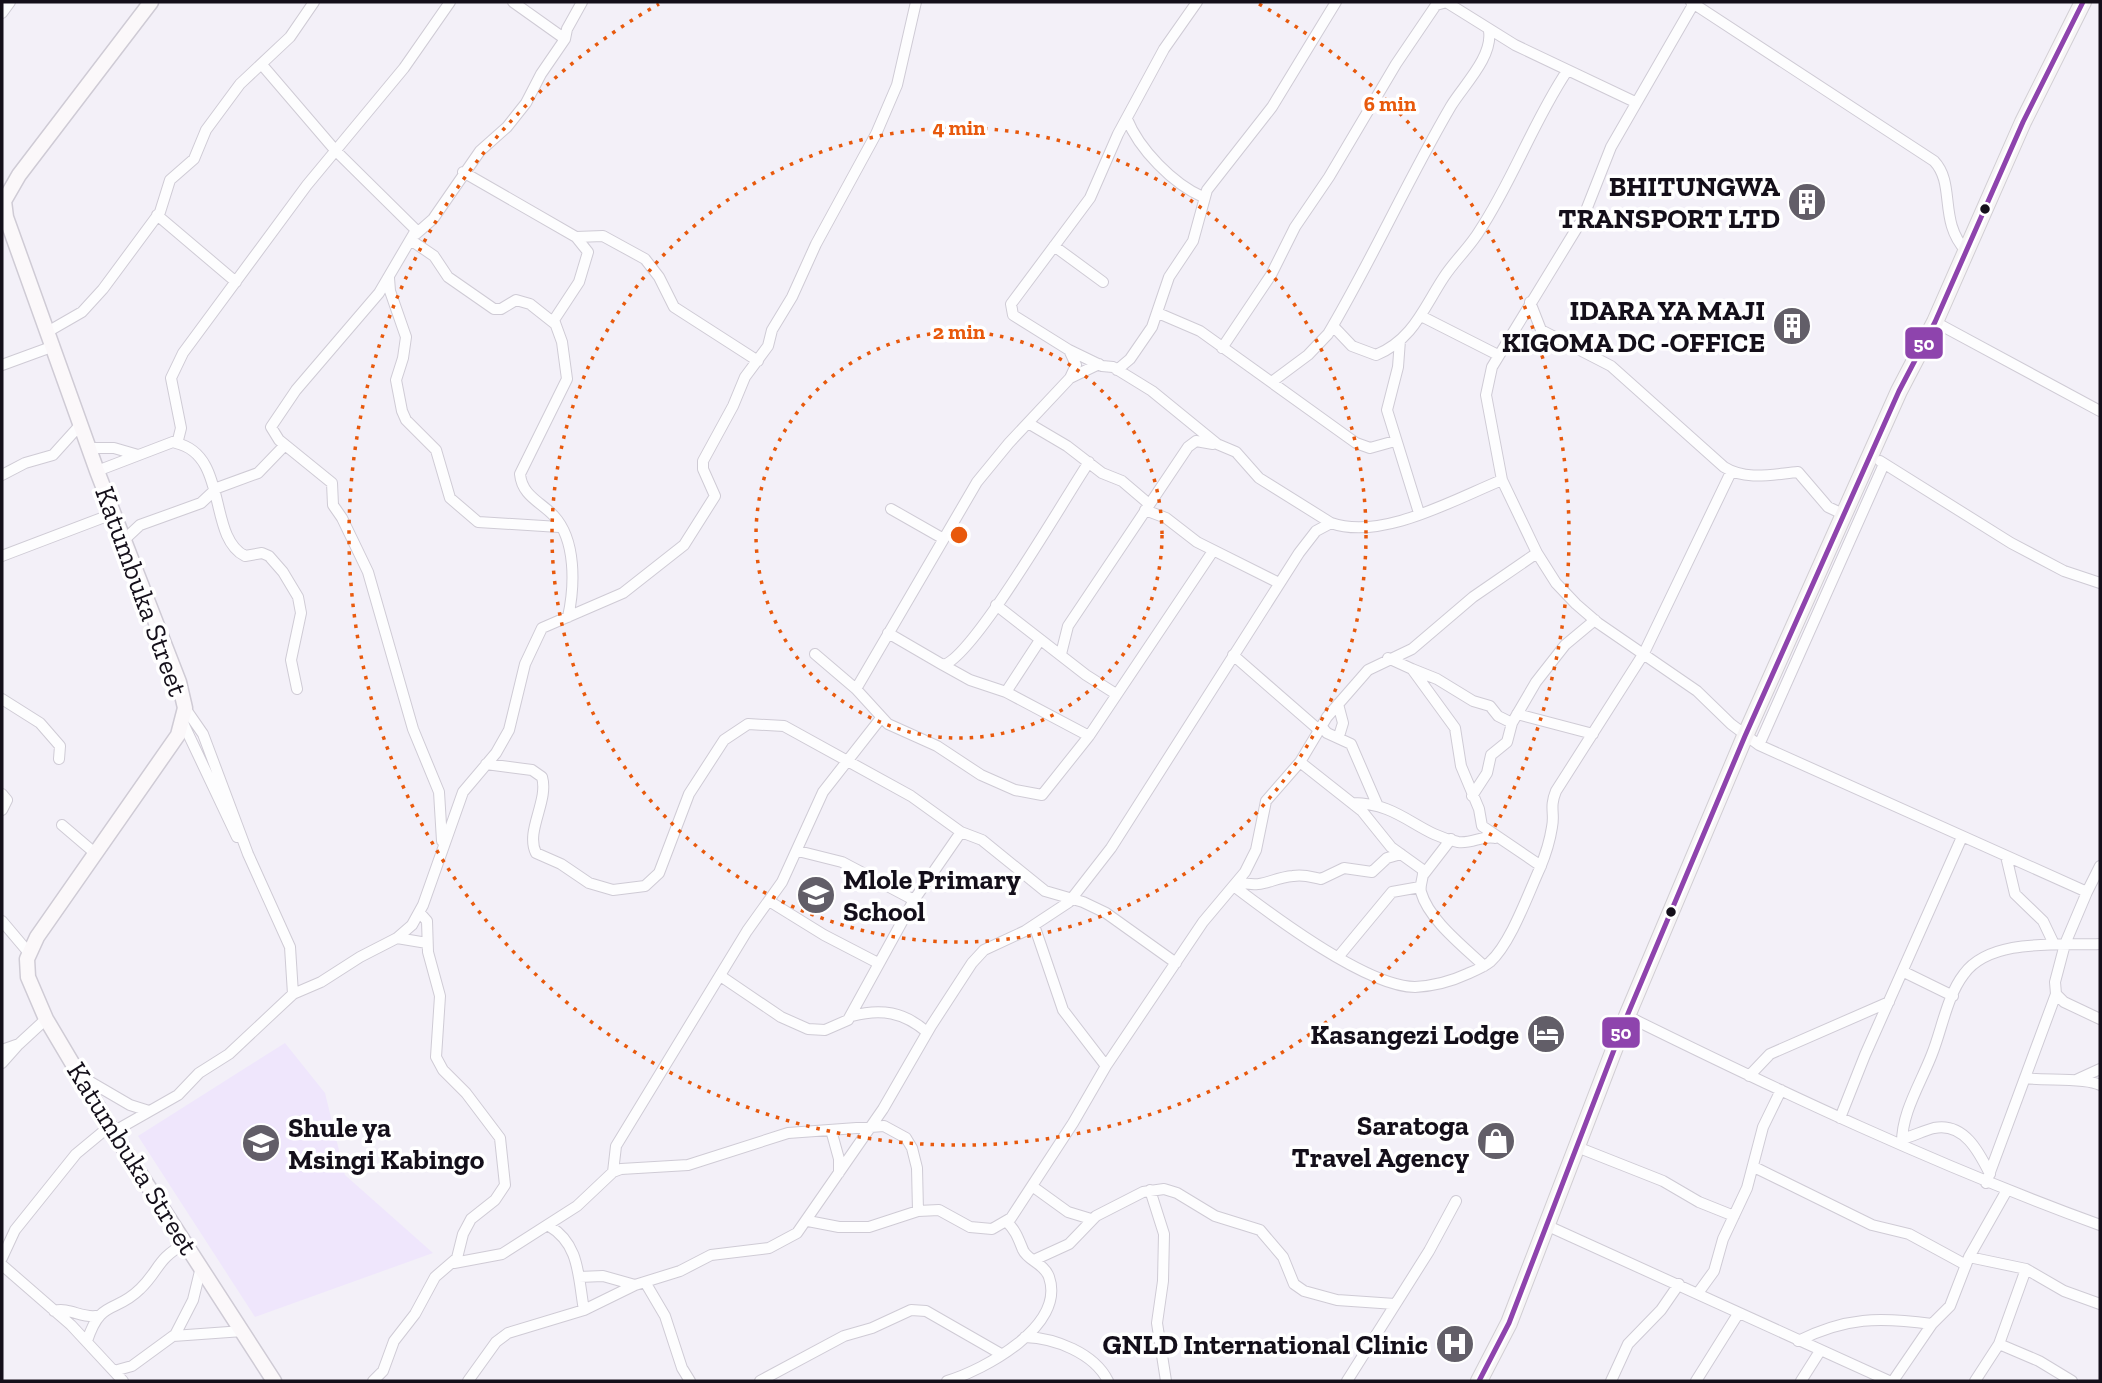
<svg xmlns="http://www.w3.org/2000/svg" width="2102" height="1383" viewBox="0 0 2102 1383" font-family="'Zilla Slab',serif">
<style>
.built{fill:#efe6fc}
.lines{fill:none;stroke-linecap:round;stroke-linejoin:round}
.street-casing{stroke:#cfcbd5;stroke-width:12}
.secondary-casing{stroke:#cfcbd5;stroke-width:17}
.primary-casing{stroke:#d1ced3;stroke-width:18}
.street{stroke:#fdfdfe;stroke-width:10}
.secondary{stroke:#fbf8fa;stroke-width:14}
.primary{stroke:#f7f5f6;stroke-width:16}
.bus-1-casing{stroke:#fff;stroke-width:10}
.bus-1{stroke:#8e44ad;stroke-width:5}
.ring{fill:none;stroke:#e8590c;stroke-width:3.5;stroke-dasharray:3.5 7}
.bus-dot{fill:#140f1a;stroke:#fff;stroke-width:2.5}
.labels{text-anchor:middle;stroke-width:7;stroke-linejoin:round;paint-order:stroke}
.poi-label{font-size:28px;font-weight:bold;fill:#140f1a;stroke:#fff;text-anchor:end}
.street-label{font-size:28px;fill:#140f1a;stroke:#fff}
.centre{fill:#e8590c;stroke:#fff;stroke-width:3.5}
.ring-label{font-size:21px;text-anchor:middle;font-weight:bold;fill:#e8590c;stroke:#fff;stroke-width:7;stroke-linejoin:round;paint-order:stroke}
.line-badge{stroke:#fff;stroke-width:2.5}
.badge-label{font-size:19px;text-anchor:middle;font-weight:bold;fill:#fff}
</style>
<rect width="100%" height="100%" fill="#f3f0f8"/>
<path class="built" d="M285 1043 325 1093 345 1175 433 1253 255 1317 138 1136Z"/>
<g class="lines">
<defs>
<path id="street" d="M513 2 565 39
M1197 2 1164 49 1118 134 1090 198 1011 304 1013 315 1069 350 1102 366 1113 367 1152 391 1217 444 1236 452 1259 478 1331 523C1382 541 1455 499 1502 480
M1446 2 1515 45 1635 102
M1691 2 1934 161C1956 184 1938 221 1966 251
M1694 3 1611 147 1583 218 1492 367 1486 395 1502 480 1537 553 1556 583 1576 604 1598 623 1697 691 1731 724 1759 745 2087 892 2065 944 2055 982 2056 994 2064 1002 2100 1019
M2 13 10 2
M263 66 335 150 416 230 379 293 296 390 271 427 279 440 332 483 333 505 342 518 368 572 413 729 439 792 442 841
M1127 119C1139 149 1173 184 1203 197
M463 172 576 237 588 252 579 282 554 320 562 342 567 379 520 474C522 496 541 502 554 516 576 540 575 585 568 617
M157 215 236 282
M416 234 433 219 480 151 507 127 526 103 541 74 565 39 567 29 582 2
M576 237 603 236 645 259 659 277 674 307 758 361
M412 241 434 256 448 277 494 309H501L516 300 530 304 554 323
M1054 246 1103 282
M389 278 390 291 406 337 403 358 396 380 402 411 406 420 436 450 450 498 478 522 559 527
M1530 302 1541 330 1611 366 1724 467C1746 481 1774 474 1798 472L1828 507 1845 515
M1158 313 1200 331 1356 443 1370 448 1395 441
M1423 317 1498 355
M1935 322 2100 411
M1333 326 1352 346 1376 355C1413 340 1424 307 1444 277 1455 260 1470 247 1480 230 1513 180 1533 122 1567 71
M49 331 82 312 103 289 160 212 170 180 194 159 206 130 240 84 290 37 314 2
M1400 340 1398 367 1387 410 1419 513
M1222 348 1271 275 1295 227 1329 177 1396 64 1436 5 1447 2
M2 365 54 346
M1117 370 1130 359 1152 327 1169 277 1193 241 1207 190 1272 107 1336 2
M1070 378 1099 364
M1273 381 1308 355 1328 334C1372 260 1407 181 1451 106 1463 86 1493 57 1489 31
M1028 423 1067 446 1102 473 1122 481 1149 504
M176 443C229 455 207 537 245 556L262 553 269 556 283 572 298 597 301 613 291 660 297 689
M90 448H114L138 455
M1880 461 2011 543 2064 571 2100 583
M97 471 178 440 181 428 171 378 183 353 307 185 404 68 450 2
M2 475 25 463 53 455 81 424
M891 509 942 538
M1145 510 1166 518 1197 542 1279 583
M125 539 140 525 201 503 217 488 258 473 285 445
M2 556 115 513
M996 605 1086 675 1116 694
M888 633 943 665C973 658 1066 496 1089 462
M815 654 856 689 888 724 937 746 981 775 1015 790 1042 795 1089 736 1213 551
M1061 654 1068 626 1188 447 1196 441 1213 444
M1233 655 1319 730
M1388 658 1412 669 1455 728 1461 766 1479 809 1482 826 1541 866
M943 665 970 680 1006 692 1089 736
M1412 669 1437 679 1473 701 1490 706 1498 716 1512 723
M856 689 977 482 1009 443 1070 378 1076 365 1069 350
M1006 692 1040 640
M2 699 40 723 60 746 59 759
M1338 704 1343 723 1339 736
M185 708 203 734 248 854 290 947 293 994
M1517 714 1593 734
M183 723 237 837
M1321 726 1327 733 1351 744 1377 804
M1759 745 1884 464
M1300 762 1362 811 1391 847 1423 870C1424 878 1419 885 1421 892 1429 920 1463 946 1484 966
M486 764 532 770 542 777C549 801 525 831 536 853L561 864 589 883 613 890 645 886 659 873 689 794 724 740 748 724 784 726 911 796 961 832 982 840 1045 891 1083 902 1106 913 1176 963
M2 794 7 800 2 810
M1472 796 1487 773 1491 755 1507 742 1512 723 1536 682 1565 645 1595 620
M1353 803C1400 803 1417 834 1458 842 1472 844 1482 835 1495 838
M62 825 96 854
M798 851 842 862 914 900
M2006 856 2015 894 2043 921 2053 942
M1424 874 1451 839
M1239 882C1264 889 1270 878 1293 876 1304 874 1311 877 1321 879L1344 868 1372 872 1387 858 1401 854
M1235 887C1273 916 1367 987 1415 987 1432 986 1452 981 1467 974 1474 971 1484 967 1490 962 1511 943 1528 894 1540 868 1545 856 1550 840 1552 827 1555 813 1549 808 1556 791L1644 653 1731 472
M2087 892 2100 866
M769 901 824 935 878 963
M2 921 29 953
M1034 925 1063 1010 1106 1066
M397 938 427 943
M1339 956 1392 892 1420 887
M1904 972 1953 996
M722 977 781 1017 808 1029 825 1030 848 1020 914 900 961 832
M852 1016C881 1008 904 1012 927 1032
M1627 1016C1781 1092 1938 1166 2100 1225
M2 1050 19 1044 46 1019
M2 1063 18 1045
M1749 1076 1770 1054 1889 1002
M82 1077 130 1105 149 1111
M2025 1078C2044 1081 2086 1077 2100 1085
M2076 1080 2100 1069
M1840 1118 1865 1055 1962 837
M831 1130 839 1159V1173
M113 1132 178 1095 199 1073 229 1054 293 994 321 982 360 957 397 938 412 925 423 905 463 792 496 753 509 730 525 664 542 628 623 593 684 545 715 496 703 469V461L733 406 745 377 768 346 772 330 792 297 816 244 876 134 897 85 916 2
M1902 1139C1913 1136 1923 1131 1934 1128 1964 1122 1979 1152 1990 1174
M1902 1145C1901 1113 1921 1083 1932 1054 1942 1029 1947 996 1964 974 1991 937 2060 946 2100 944
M1577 1147 1663 1181 1699 1202 1734 1216
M1754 1167 1872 1225 1909 1234 1966 1265
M613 1172 616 1146 747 931 782 882 823 792 881 718
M1986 1183 2056 994
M1032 1186 1068 1212 1091 1219
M1150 1190 1164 1234 1163 1281 1157 1323 1166 1381
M808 1221 839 1227H869L918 1211 939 1210 970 1227 992 1229 1011 1218 1073 1123 1106 1066 1203 922 1245 872 1256 850 1266 801 1300 762 1327 717 1368 670 1412 649 1473 597 1537 553
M549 1226C580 1244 578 1277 584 1310
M1548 1226 1889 1381
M1969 1257 2026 1269 2064 1291 2100 1304
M2 1258 15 1230 76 1154 111 1125
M1034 1260 1069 1244 1096 1216 1143 1192 1164 1189 1177 1193 1215 1216 1260 1230 1283 1257 1294 1284 1304 1291 1337 1300 1395 1304
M454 1263 502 1254 577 1206 613 1172 621 1169 688 1165 788 1133 884 1126 906 1138 912 1148 917 1168 918 1211
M2 1265 71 1325 123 1381
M579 1277 603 1276 635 1285
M645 1282 665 1316 682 1368 690 1381
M1698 1293 1714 1271 1723 1239 1747 1188 1763 1127 1781 1090
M54 1311C69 1307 81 1318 96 1316
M175 1335 193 1300 201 1267
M1025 1337C1055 1338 1094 1353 1108 1381
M87 1341C101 1298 115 1314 140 1289 160 1270 156 1259 186 1243
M1798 1341C1846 1317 1879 1317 1932 1324
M1999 1344 2039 1361 2072 1381
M114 1371 132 1366 173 1336 243 1331
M373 1381 383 1371 394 1341 415 1314 435 1277 457 1258 463 1234 471 1219 495 1200 505 1185 500 1138 466 1093 443 1070 436 1057 440 996 428 952 427 921 420 913
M468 1381 496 1342 508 1333 584 1310 635 1285 680 1271 711 1255 769 1248 797 1233 883 1109 931 1026 972 963 984 950 1025 931 1069 902 1111 848 1299 553 1316 531 1331 523
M760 1381 844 1336 872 1328 911 1310 926 1311 1001 1354
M947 1381C984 1370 1066 1326 1049 1277 1044 1263 1028 1261 1023 1250 1018 1238 1016 1231 1007 1222
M1347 1381 1429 1251 1456 1201
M1611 1381 1628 1344 1661 1310 1679 1284
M1696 1381 1738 1314
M1801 1381 1820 1351
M1893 1381 1932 1324 1950 1306 1969 1257 2007 1190
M1975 1381 1999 1344 2026 1269"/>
<path id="secondary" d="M151 2 19 175 4 201 6 217 97 471 179 682 185 708 178 735 37 937 27 959 28 977 46 1019 113 1132 274 1381"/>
<path id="primary" d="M1479 1381 1509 1323 1627 1016 1745 736 1899 391 1935 322 2023 122 2083 2"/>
</defs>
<use href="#street" class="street-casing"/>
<use href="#secondary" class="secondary-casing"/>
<use href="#primary" class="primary-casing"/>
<use href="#street" class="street"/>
<use href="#secondary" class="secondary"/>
<use href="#primary" class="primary"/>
<defs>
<path id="bus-1" d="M1479 1381 1509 1323 1627 1016 1745 736 1899 391 1935 322 2023 122 2083 2"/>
</defs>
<use href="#bus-1" class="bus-1-casing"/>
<use href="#bus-1" class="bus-1"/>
</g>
<g class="ring">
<circle cx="959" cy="535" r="203"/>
<circle cx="959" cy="535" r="407"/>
<path d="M1259 4A610 610 0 1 1 659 4"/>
</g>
<defs>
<symbol id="building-disc" viewBox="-11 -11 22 22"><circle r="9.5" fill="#625e68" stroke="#fff"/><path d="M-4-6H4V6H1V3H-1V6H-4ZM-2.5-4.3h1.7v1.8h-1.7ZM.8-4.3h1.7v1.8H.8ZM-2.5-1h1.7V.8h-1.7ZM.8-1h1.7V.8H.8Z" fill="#fff"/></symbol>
<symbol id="school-disc" viewBox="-11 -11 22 22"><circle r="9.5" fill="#625e68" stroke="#fff"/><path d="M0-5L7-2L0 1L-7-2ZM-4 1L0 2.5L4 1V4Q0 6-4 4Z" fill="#fff"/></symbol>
<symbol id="hotel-disc" viewBox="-11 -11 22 22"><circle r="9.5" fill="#625e68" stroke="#fff"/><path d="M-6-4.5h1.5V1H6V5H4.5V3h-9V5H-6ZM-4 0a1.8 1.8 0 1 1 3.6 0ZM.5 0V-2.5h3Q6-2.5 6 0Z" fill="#fff"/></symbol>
<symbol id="shop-disc" viewBox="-11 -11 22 22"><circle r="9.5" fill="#625e68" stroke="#fff"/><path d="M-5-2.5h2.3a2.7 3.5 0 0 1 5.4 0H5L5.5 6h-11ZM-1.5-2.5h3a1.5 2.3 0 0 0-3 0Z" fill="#fff"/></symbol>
<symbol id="hospital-disc" viewBox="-11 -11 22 22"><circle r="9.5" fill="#625e68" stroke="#fff"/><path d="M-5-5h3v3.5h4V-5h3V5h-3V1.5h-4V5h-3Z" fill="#fff"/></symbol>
</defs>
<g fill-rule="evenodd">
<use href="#building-disc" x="1785" y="180" width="44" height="44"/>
<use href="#building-disc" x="1770" y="304" width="44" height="44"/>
<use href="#school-disc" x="794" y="873" width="44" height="44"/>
<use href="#hotel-disc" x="1524" y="1012" width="44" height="44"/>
<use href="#shop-disc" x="1474" y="1119" width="44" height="44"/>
<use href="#school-disc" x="239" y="1121" width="44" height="44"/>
<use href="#hospital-disc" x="1433" y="1322" width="44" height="44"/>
</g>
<g class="bus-dot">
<circle cx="1985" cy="209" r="6"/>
<circle cx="1671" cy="912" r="6"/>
</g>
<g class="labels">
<g class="poi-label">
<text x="1780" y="196">BHITUNGWA<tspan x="1780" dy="32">TRANSPORT LTD</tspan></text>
<text x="1765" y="320">IDARA YA MAJI<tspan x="1765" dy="32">KIGOMA DC -OFFICE</tspan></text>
<text x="843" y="889" text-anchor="start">Mlole Primary<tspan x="843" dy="32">School</tspan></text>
<text x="1519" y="1044">Kasangezi Lodge</text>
<text x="1469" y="1135">Saratoga<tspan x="1469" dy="32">Travel Agency</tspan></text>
<text x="288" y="1137" text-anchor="start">Shule ya<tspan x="288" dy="32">Msingi Kabingo</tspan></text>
<text x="1428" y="1354">GNLD International Clinic</text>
</g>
<g class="street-label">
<text transform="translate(142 591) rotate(70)" y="10">Katumbuka Street</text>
<text transform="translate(133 1158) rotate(58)" y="10">Katumbuka Street</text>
</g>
</g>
<circle cx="959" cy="535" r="10" class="centre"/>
<g class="ring-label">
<text x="1390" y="111">6 min</text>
<text x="959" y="135">4 min</text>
<text x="959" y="339">2 min</text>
</g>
<g class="line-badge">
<rect x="1904" y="326" width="40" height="34" rx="7" fill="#8e44ad"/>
<rect x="1601" y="1016" width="40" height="33" rx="7" fill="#8e44ad"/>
</g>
<g class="badge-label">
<text x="1924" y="350">50</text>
<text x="1621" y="1039">50</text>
</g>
<rect width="2102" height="1383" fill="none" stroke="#140f1a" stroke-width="7"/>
</svg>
